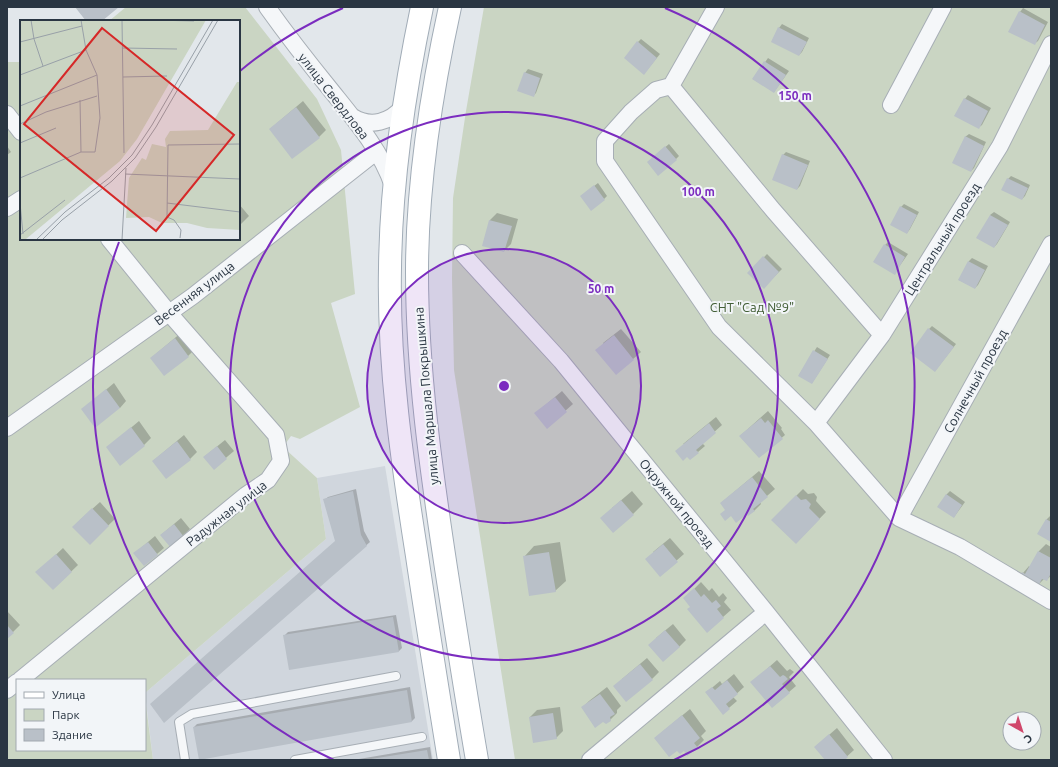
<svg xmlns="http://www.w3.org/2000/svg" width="1058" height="767" viewBox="0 0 1058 767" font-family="Ubuntu,sans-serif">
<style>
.built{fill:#d0d6dd}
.green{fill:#cad5c3;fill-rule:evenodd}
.shadow{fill:#0003}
.building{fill:#b9c0c8}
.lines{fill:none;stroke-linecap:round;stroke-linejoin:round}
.lane-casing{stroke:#a7aeb5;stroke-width:10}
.street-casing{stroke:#a7aeb5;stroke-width:18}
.primary-casing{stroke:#a1acb7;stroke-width:24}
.lane{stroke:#f5f7f9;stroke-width:8}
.street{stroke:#f5f7f9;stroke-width:16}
.primary{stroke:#fff;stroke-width:22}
.ring{fill:none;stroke:#7b2cbf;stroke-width:2}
.labels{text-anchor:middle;stroke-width:4;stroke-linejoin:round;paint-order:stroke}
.street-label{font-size:13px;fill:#2a3643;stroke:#f2f5f8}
.park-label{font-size:13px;fill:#435f37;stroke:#f2f5f8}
.inset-road{fill:none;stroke:#98a0a8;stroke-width:1}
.view{fill:#d62828;fill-opacity:0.15;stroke:#d62828;stroke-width:2}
.inset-edge{fill:none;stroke:#2a3643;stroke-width:2}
.centre{fill:#7b2cbf;stroke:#f2f5f8;stroke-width:2}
.ring-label{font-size:12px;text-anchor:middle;font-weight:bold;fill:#7b2cbf;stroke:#f2f5f8;stroke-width:4;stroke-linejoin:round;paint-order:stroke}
</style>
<rect width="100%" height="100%" fill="#e2e7eb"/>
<path class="built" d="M385 466 433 760H153L145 693 326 539 317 478Z"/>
<path class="green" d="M126 7H245L317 99 341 150 355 294 331 303 360 407 300 439 291 436 283 447 317 478 326 539 145 693V680H17V750H145V697L153 760H7V62H21V239H239V21H109Z
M484 7H1051V760H515L454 370 452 278 453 198 466 111ZM1010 719H1034V743H1010Z"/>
<path class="shadow" d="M1023 8 1048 22 1038 41 1034 44 1020 12Z
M782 24 809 38 802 52 799 55 772 41 779 28Z
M641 39 660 54 647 70 638 42Z
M768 58 789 71 774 92 753 79Z
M528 69 543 74 536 93 533 96 525 73Z
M968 95 991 108 982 125 978 128 965 99Z
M303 101 326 130 319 137 270 129Z
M969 134 986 142 974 168 971 171 965 137Z
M669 144 679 156 676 159H651Z
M7 146 11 152 7 155Z
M786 152 810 161 800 186 797 189 783 155Z
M1011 176 1030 185 1025 196 1022 199 1008 179Z
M598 183 607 196 604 199 581 196Z
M239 204 249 216 239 226Z
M904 204 919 212 910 229 907 233 901 207Z
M994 212 1010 222 997 244 994 247 990 215Z
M497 213 518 219 511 244 504 251 483 245 490 220Z
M888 242 908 254 894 274 885 245Z
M767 254 782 269 764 287 749 273Z
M972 258 988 266 978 285 975 288 959 280 969 261Z
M932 326 956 344 935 371 929 329Z
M621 329 641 352 616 374 603 343Z
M182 332 195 349 188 356 151 358Z
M817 347 830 355 812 383 799 375Z
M114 383 126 401 120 408 83 409Z
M562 391 573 404 547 427 536 413Z
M768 411 782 428 781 429 785 435 759 457 740 436Z
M716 417 722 425 702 443 705 446 698 452 683 444Z
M139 421 151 438 144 445 108 447Z
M184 435 197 452 190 459 153 461Z
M225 440 234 451 214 468 204 457Z
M759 471 775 489 760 502 761 504 754 511 747 513 721 503Z
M356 489 364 531 370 542 165 721 336 541 324 500 328 497Z
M803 489 808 494 814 493 817 497 816 501 826 512 796 543 772 520Z
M632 491 643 504 633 514 612 508Z
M950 491 965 502 954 517 946 495Z
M100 502 115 519 90 543 80 520Z
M1051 515V541L1046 520Z
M181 518 190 529 171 546 161 535Z
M155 536 164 548 157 554 135 553Z
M670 538 684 554 660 575 653 552Z
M560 542 566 581 555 591 524 557 534 546Z
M1046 544 1051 547V576L1046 580 1044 579 1036 587 1023 573 1029 566 1030 567 1039 551Z
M63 548 78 565 53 589 44 566Z
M701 582 709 591 712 588 719 597 723 593 727 598 724 602 731 610 707 631 691 607V592Z
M7 611 20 625 7 638Z
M396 615 402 648 399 651 284 636 288 632Z
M673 624 686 640 679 647 656 638Z
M647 658 659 672 652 679H622Z
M777 660 787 671 790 669 794 672 789 677 796 686 789 692 759 676Z
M734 674 744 687 733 697 737 701 723 713 707 692 720 681 722 684Z
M410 687 415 718 412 721 194 727 197 724Z
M607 687 621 706 617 710V713L610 720 582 708 589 701Z
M560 707 563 731 556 738 530 717 537 710Z
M690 709 706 731 701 736 704 740 697 747 655 738Z
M837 728 854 750 843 760H826L815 747Z
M430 747 432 760H353Z"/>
<path class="building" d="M75 7H119L102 21H86Z
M1019 11 1045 25 1035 45 1008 32Z
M778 27 807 42 799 56 771 42Z
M637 41 657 58 644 75 624 58Z
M764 61 786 75 774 93 752 79Z
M524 72 540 78 534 97 517 91Z
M964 98 988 111 979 129 954 116Z
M296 107 320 138 292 159 269 129Z
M965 136 984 146 971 172 952 163Z
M665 146 677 160 658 176 647 162Z
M782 154 808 165 797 190 772 180Z
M1007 178 1028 188 1022 200 1001 190Z
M594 185 605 200 591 211 580 196Z
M900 206 917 215 907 234 890 225Z
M990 215 1008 225 994 248 976 238Z
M489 220 512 226 504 252 482 246Z
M884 244 905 257 895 275 873 262Z
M763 256 779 272 764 289 747 273Z
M968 261 985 270 975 289 958 280Z
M928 328 954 347 935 372 910 353Z
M614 335 634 360 616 375 595 350Z
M175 338 189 357 164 376 150 358Z
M813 350 828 359 812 384 798 376Z
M106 389 120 408 95 428 81 409Z
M555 397 567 412 547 429 534 413Z
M761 418 765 423 768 420 783 439 759 458 739 436Z
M709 423 716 433 696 450 699 453 690 460 687 457 683 461 675 451Z
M131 427 145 446 120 466 106 447Z
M177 441 191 460 166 479 152 461Z
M217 446 227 459 214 470 203 457Z
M752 477 768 497 753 509 755 511 748 516 747 514 736 523 731 516 725 521 720 514 725 510 720 503Z
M353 491 361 535 367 546 164 723 150 704 335 541 323 499Z
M946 494 962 505 954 518 937 507Z
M796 495 801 500 806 499 811 504 809 508 820 519 796 544 771 520Z
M621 500 634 515 613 533 600 518Z
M92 508 109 526 90 545 72 527Z
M1046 519 1051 522V542L1037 534Z
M174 524 184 537 171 548 160 535Z
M148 542 158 555 144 566 133 553Z
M663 544 678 562 660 577 645 559Z
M1038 551 1051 558V573L1047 581 1042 579 1037 588 1019 579 1022 572 1025 574Z
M549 552 556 592 529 596 523 556Z
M56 554 72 572 53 590 35 572Z
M694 588 701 597 704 594 712 603 716 600 721 606 717 609 724 618 707 633 687 609 690 607 683 598Z
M393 617 399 652 289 670 283 635Z
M7 625 14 633 7 639Z
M665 630 680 647 663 662 648 645Z
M640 664 653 680 626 702 613 686Z
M770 666 780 677 783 675 785 676 788 679 782 684 790 693 772 708 750 682Z
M727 680 738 694 726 704 730 709 723 715 705 692 712 687 715 690Z
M407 690 412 722 199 760 193 727Z
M600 694 615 714 610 717 611 721 606 724 603 722 595 728 581 707Z
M553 713 557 739 533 743 529 717Z
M682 715 700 738 694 743 698 748 687 756 684 751 680 754 677 751 669 757 654 738Z
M829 734 848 757 845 760H825L814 747Z
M427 750 429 760H371V759Z"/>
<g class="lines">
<defs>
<path id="lane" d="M185 760 179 722 192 714 396 676
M295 760 422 737"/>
<path id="street" d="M267 7C287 35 308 62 330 89 354 119 381 150 393 186
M671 86 716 7
M891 105 943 7
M7 114 21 132
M353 117C371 128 390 122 403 107
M7 208 21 199
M462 253 561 361 766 612 884 760
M882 335 773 210 671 86 656 90 631 112 605 141V161L719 327 816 423 899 518 960 547 1051 601
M816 423 882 335 1000 146 1051 44
M7 428 193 296 376 152
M899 518 1051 244
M20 680 246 495 268 480 281 461 276 435 169 313 109 239
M7 690 17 682
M590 760 766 612"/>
<path id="primary" d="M422 7C404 93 391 180 390 268 388 365 402 461 417 556 427 624 438 692 449 760
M450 7C431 94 417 182 417 272 417 371 431 469 446 568 456 632 466 696 477 760"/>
</defs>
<use href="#lane" class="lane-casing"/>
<use href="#street" class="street-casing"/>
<use href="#primary" class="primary-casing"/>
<use href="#lane" class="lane"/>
<use href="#street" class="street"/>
<use href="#primary" class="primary"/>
</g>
<circle cx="504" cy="386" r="137" fill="#7b2cbf" fill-opacity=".12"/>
<g class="ring">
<circle cx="504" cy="386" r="137"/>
<circle cx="504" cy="386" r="274"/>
<path d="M334 760A411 411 0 0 1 119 242M240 71A411 411 0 0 1 343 8M665 8A411 411 0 0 1 674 760"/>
</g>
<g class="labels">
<g class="street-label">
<text transform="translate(334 96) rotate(52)" y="5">улица Свердлова</text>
<text transform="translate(942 239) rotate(-58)" y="5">Центральный проезд</text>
<text transform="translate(194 293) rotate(-37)" y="5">Весенняя улица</text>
<text transform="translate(975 381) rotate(-61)" y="5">Солнечный проезд</text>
<text transform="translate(426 396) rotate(-95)" y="5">улица Маршала Покрышкина</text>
<text transform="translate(677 503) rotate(51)" y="5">Окружной проезд</text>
<text transform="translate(226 513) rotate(-38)" y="5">Радужная улица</text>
</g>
<g class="park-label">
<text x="752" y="312">СНТ "Сад №9"</text>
</g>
</g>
<g transform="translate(20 20)">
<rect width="220" height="220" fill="#e2e7eb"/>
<path d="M0 0H186L117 119 100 141 6 219H0ZM217 62H220V210L187 208 167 203H142L129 197 106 198 109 158 122 138 126 140 132 124 146 127 145 119 150 111 188 110Z" fill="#cad5c3"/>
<path class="inset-road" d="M11 0 14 19 23 46M102 0 104 133M134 0 174 1M0 22 62 6M103 28 157 29M0 55 66 30M103 57 147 56M60 80 61 132H75L80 98 77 55 66 30 61 0M0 86 77 55M0 104 26 92 77 76M0 123 36 108M105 154 220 159M0 158 61 132M0 183 3 214M147 183 220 192M0 215 45 180M160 218 161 210 154 200 147 197 148 125 220 124M16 220 45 192 89 158 112 135 132 105 193 0M22 220 42 200 92 161 115 138 136 107 198 0M102 220 106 148"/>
<path class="view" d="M82 8 214 115 136 211 4 104Z"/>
<rect width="220" height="220" class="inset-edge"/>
</g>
<circle cx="504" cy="386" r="6" class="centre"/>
<g class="ring-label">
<text x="795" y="100">150 m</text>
<text x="698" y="196">100 m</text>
<text x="601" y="293">50 m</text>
</g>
<rect width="1058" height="767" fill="none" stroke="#2a3643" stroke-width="16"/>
<rect x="16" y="679" width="130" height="72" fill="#f2f5f8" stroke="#a2a9b0"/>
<rect x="24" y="692" width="20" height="6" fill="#ffffff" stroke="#a2a9b0"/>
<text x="52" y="699" font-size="12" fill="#2a3643">Улица</text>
<rect x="24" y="709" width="20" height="12" fill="#cad5c3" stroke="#a2a9b0"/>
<text x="52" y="719" font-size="12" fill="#2a3643">Парк</text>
<rect x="24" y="729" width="20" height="12" fill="#b9c0c8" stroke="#a2a9b0"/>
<text x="52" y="739" font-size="12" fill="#2a3643">Здание</text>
<g transform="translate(1022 731) rotate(141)"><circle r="19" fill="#f2f5f8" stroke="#a2a9b0"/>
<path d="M0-3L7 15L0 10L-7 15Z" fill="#d0476b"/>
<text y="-6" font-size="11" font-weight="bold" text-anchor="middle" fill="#2a3643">С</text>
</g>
</svg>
